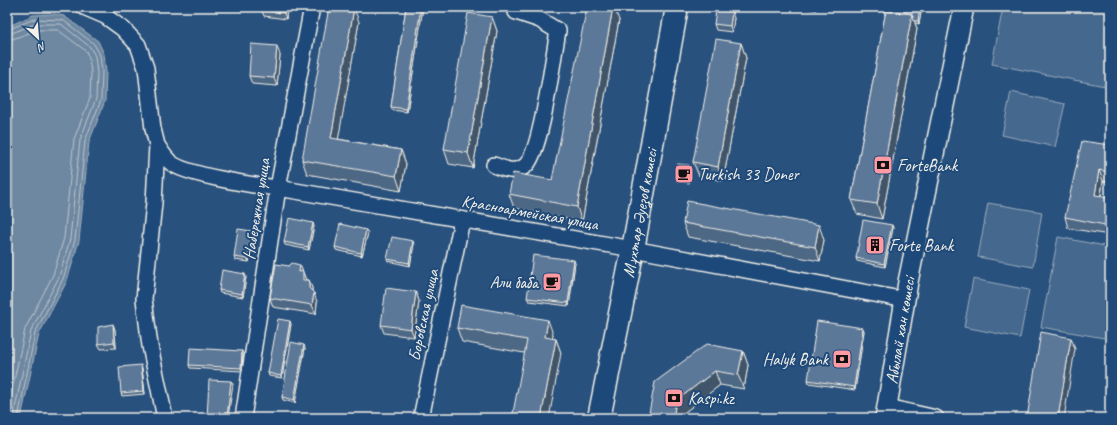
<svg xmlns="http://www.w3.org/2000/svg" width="1117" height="425" viewBox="0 0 1117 425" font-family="Caveat,sans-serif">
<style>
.green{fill:#45688e;stroke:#9cacbb}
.water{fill:#6e88a2;stroke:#a4b2be}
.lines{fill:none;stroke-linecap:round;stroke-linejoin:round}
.shore{stroke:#bec7cc;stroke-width:1}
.minor-casing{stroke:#f4f1e8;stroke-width:18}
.tertiary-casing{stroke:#f4f1e8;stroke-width:22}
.secondary-casing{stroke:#f4f1e8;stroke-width:25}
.minor{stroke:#1f4a7a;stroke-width:15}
.tertiary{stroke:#1f4a7a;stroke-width:19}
.secondary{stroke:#1f4a7a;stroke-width:22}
.wall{fill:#4e6784;stroke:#f4f1e8}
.shaded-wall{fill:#40546b;stroke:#f4f1e8}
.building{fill:#5b7899;stroke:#f4f1e8}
.labels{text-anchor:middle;stroke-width:4;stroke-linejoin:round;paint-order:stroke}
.poi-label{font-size:17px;fill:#f4f1e8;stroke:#1f4a7a;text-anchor:start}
.street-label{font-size:17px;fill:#f4f1e8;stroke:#1f4a7a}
</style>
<rect width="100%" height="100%" fill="#28517e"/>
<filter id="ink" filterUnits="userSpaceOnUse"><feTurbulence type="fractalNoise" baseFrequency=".025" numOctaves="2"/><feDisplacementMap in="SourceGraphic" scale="8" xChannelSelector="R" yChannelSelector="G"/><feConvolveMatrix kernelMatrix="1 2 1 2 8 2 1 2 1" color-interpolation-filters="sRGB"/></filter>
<g filter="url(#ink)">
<path class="green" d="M1003 7H1110V87L992 64Z
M1011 92 1065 104 1055 147 1002 135Z
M988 203 1042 212 1033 267 978 257Z
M1058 237 1110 247V339L1041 327Z
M973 279 1029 290 1020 338 964 327Z"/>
<path class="water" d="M55 14 64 16 98 41 104 54 106 72 105 101 89 142 79 241 67 281 39 334 21 418H7V27L33 15Z"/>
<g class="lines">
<path class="shore" d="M7 30 34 19 63 20 94 44 100 55 102 72 101 100 85 141 75 240 63 279 35 333 18 418
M7 35 35 24H61L90 47 95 56 97 73 96 99 80 140 70 239 59 277 31 331 13 418
M7 41 37 30H58L86 51 89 58 91 73 90 98 74 139 64 238 53 275 25 329 7 414"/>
<defs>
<path id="minor" d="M84 7 105 16 123 29 138 45 146 68 153 129 157 145 154 203 144 299 150 346 165 418
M157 145C161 151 165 158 170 162 184 175 257 186 278 188L633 249 906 300
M494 165C504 169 515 174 525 166 542 153 553 56 558 31L540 20 516 12
M887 407 936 418
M243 418 278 188 311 12 310 7
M421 418 462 220"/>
<g id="tertiary">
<path id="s1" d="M885 418 908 282 964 7"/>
</g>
<g id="secondary">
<path id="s2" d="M599 418 633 249 677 7"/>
</g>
</defs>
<use href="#minor" class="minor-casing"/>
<use href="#tertiary" class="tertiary-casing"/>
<use href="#secondary" class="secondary-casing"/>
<use href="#minor" class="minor"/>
<use href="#tertiary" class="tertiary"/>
<use href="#secondary" class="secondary"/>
</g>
<path class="wall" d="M287 7 286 19 264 16 262 11Z
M406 7H423L407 112 392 110 391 107Z
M804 7H817L816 10 805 8Z
M886 7H922L919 24 915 23 917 29 882 219 857 214 851 200 885 16V15Z
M492 17 497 31 473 168 449 164 444 149Z
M734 18 732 32 716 30 714 24Z
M619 20 582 222 514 208 509 194 552 180Z
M359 22 338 139 401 150 406 164 401 191 307 174 302 160Z
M741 43 746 58 723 181 699 176 693 162Z
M280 55 277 86 252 84 249 76Z
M1110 145V182L1103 181 1101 196 1109 235 1068 228 1065 217Z
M690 168 689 183 677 181 676 178Z
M683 223 824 240 820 261 688 237Z
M892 225 893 228 885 267 857 261 856 258Z
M314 226 309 250 285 245 284 242Z
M252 231 253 234 249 262 235 260 234 257Z
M368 233 362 256 336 250 335 247Z
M414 244 410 266 388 261 387 259Z
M575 263 569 306 529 301 527 298Z
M300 265 306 280H309L312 288V291L317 302 316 314 273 307 270 298Z
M246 277 243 297 220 293 219 290Z
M416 292 419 301 414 337 384 333 381 325Z
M113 324 115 330 116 348 101 349 98 344Z
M291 324 282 378 269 376 268 373Z
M457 328 553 334 552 338 556 339 561 353H524L462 342Z
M863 328 864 331 855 390 809 383 808 380Z
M305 348 295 403 283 400 282 397Z
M242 351 243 354 242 371 190 368 189 365Z
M743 351 748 365 744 389 720 385 681 415 680 418H648Z
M142 368 145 394 122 396 121 393Z"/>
<path class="shaded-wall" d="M285 7H287L286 19 284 13Z
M421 7H423L407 112 406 109Z
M613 7H614L619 20 582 222 577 207Z
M920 7H922L919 24 918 21Z
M354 8 359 22 336 152 331 138Z
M732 12 734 18 732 32 730 26Z
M912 14 917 29 882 219 877 204Z
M492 17 497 31 473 168 468 153Z
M741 43 746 58 723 181 718 167Z
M277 46 280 55 277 86 274 78Z
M401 150 406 164 401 191 396 176Z
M689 165 690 168 689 183 688 180Z
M1099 170 1103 181 1099 206 1095 195Z
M1110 198V230L1109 235 1105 225Z
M313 223 314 226 309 250 308 247Z
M819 225 824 240 820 261 815 247Z
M892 225 893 228 885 267 884 264Z
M366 230 368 233 362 256 361 253Z
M252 231 253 234 249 262 248 259Z
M413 241 414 244 410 266 409 263Z
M574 260 575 263 569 306 568 303Z
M300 265 306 280V288L299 272Z
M245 274 246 277 243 297 242 294Z
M309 280 312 288V296L309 288Z
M416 292 419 301 414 337 411 329Z
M314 293 317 302 316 314 312 305Z
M548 320 553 334 550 351 545 337Z
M290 321 291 324 282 378 281 376Z
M113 324 115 330 116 348 114 342Z
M863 328 864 331 855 390 854 387Z
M1071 338 1075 349 1064 418H1058Z
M556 339 561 353 549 418H541Z
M304 345 305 348 295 403 294 400Z
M242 351 243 354 242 371 241 368Z
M743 351 748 365 744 389 738 375Z
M141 365 142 368 145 394 144 391Z
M715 371 720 385 681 415 680 418H673L676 401Z
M231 381 233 384 228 418H227Z"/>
<path class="building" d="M263 7H285L284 13 262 11Z
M329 7H349L354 8 331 138 401 150 396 176 302 160Z
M406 7H421L406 109 391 107Z
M587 7H613L577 207 509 194 513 173 552 180Z
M886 7H920L918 21H914L912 14 886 10 885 15Z
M716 10 732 12 730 26 714 24Z
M886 10 912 14 877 204 851 200Z
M468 13 492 17 468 153 444 149Z
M716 39 741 43 718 167 693 162Z
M251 44 277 46 274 78 249 76Z
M1082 141 1110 145V173L1099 170 1095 195 1110 197 1105 225 1065 217Z
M677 164 689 165 688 180 676 178Z
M687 201 819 225 815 247 683 223Z
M289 218 313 223 308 247 284 242Z
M863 220 892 225 884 264 856 258Z
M340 224 366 230 361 253 335 247Z
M238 229 252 231 248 259 234 257Z
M392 237 413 241 409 263 387 259Z
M533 255 574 260 568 303 527 298Z
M292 263 300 265 299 272 303 271V280H309V288L314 293 312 305 270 298 276 264 289 266Z
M222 270 245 274 242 294 219 290Z
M386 288 416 292 411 329 381 325Z
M461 305 548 320 545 337 556 339 541 418H512L527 340 457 328Z
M278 319 290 321 281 376 268 373Z
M817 321 863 328 854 387 808 380Z
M113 324 114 342 98 344V327Z
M1041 332 1071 338 1058 418H1027Z
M291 342 304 345 294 400 282 397Z
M707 344 743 351 738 375 715 371 676 401 673 418H648L655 382Z
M190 348 242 351 241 368 189 365Z
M141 365 144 391 121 393 119 367Z
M209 380 231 381 227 418H207Z
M1110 408V418H1108Z"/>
</g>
<defs>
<symbol id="bank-square" viewBox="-11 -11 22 22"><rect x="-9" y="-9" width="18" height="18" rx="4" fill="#ff9aa2" stroke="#1f4a7a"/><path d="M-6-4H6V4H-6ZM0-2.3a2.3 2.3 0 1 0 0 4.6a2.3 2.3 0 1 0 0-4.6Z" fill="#111"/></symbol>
<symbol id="cafe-square" viewBox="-11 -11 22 22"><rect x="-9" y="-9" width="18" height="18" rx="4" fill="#ff9aa2" stroke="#1f4a7a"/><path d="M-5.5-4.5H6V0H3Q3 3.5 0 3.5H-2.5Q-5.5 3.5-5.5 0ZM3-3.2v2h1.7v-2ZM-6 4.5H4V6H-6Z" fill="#111"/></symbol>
<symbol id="building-square" viewBox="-11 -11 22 22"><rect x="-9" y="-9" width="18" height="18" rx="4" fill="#ff9aa2" stroke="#1f4a7a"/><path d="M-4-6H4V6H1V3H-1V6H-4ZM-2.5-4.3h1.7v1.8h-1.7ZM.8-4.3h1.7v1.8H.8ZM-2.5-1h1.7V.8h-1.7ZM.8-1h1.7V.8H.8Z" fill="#111"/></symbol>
</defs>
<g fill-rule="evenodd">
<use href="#bank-square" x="872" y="154" width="22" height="22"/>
<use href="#cafe-square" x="673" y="163" width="22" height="22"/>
<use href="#building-square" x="864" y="234" width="22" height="22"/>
<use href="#cafe-square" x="541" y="271" width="22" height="22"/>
<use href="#bank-square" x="831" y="348" width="22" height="22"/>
<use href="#bank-square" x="663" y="387" width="22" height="22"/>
</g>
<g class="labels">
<g class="poi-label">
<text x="897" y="171">ForteBank</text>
<text x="698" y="180">Turkish 33 Doner</text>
<text x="889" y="251">Forte Bank</text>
<text x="538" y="288" text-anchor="end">Али баба</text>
<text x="828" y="365" text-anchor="end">Halyk Bank</text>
<text x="688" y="404">Kaspi.kz</text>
</g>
<g class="street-label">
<text transform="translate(256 209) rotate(-81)" y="6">Набережная улица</text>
<text transform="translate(530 212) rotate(10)" y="6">Красноармейская улица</text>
<text dy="6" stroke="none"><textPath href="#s2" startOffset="209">Мұхтар Әуезов көшесі</textPath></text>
<text transform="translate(423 315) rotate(-78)" y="6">Боровская улица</text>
<text dy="6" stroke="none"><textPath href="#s1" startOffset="89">Абылай хан көшесі</textPath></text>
</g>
</g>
<rect width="1117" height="425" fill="none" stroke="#1f4a7a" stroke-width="24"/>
<rect x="12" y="12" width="1093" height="401" fill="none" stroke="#f4f1e8" stroke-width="1.5" filter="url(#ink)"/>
<g transform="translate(38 38) rotate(154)" stroke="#1f4a7a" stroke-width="3" paint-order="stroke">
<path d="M0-3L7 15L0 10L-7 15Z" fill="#f4f1e8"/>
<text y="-6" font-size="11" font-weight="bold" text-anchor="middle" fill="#f4f1e8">N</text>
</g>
</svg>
